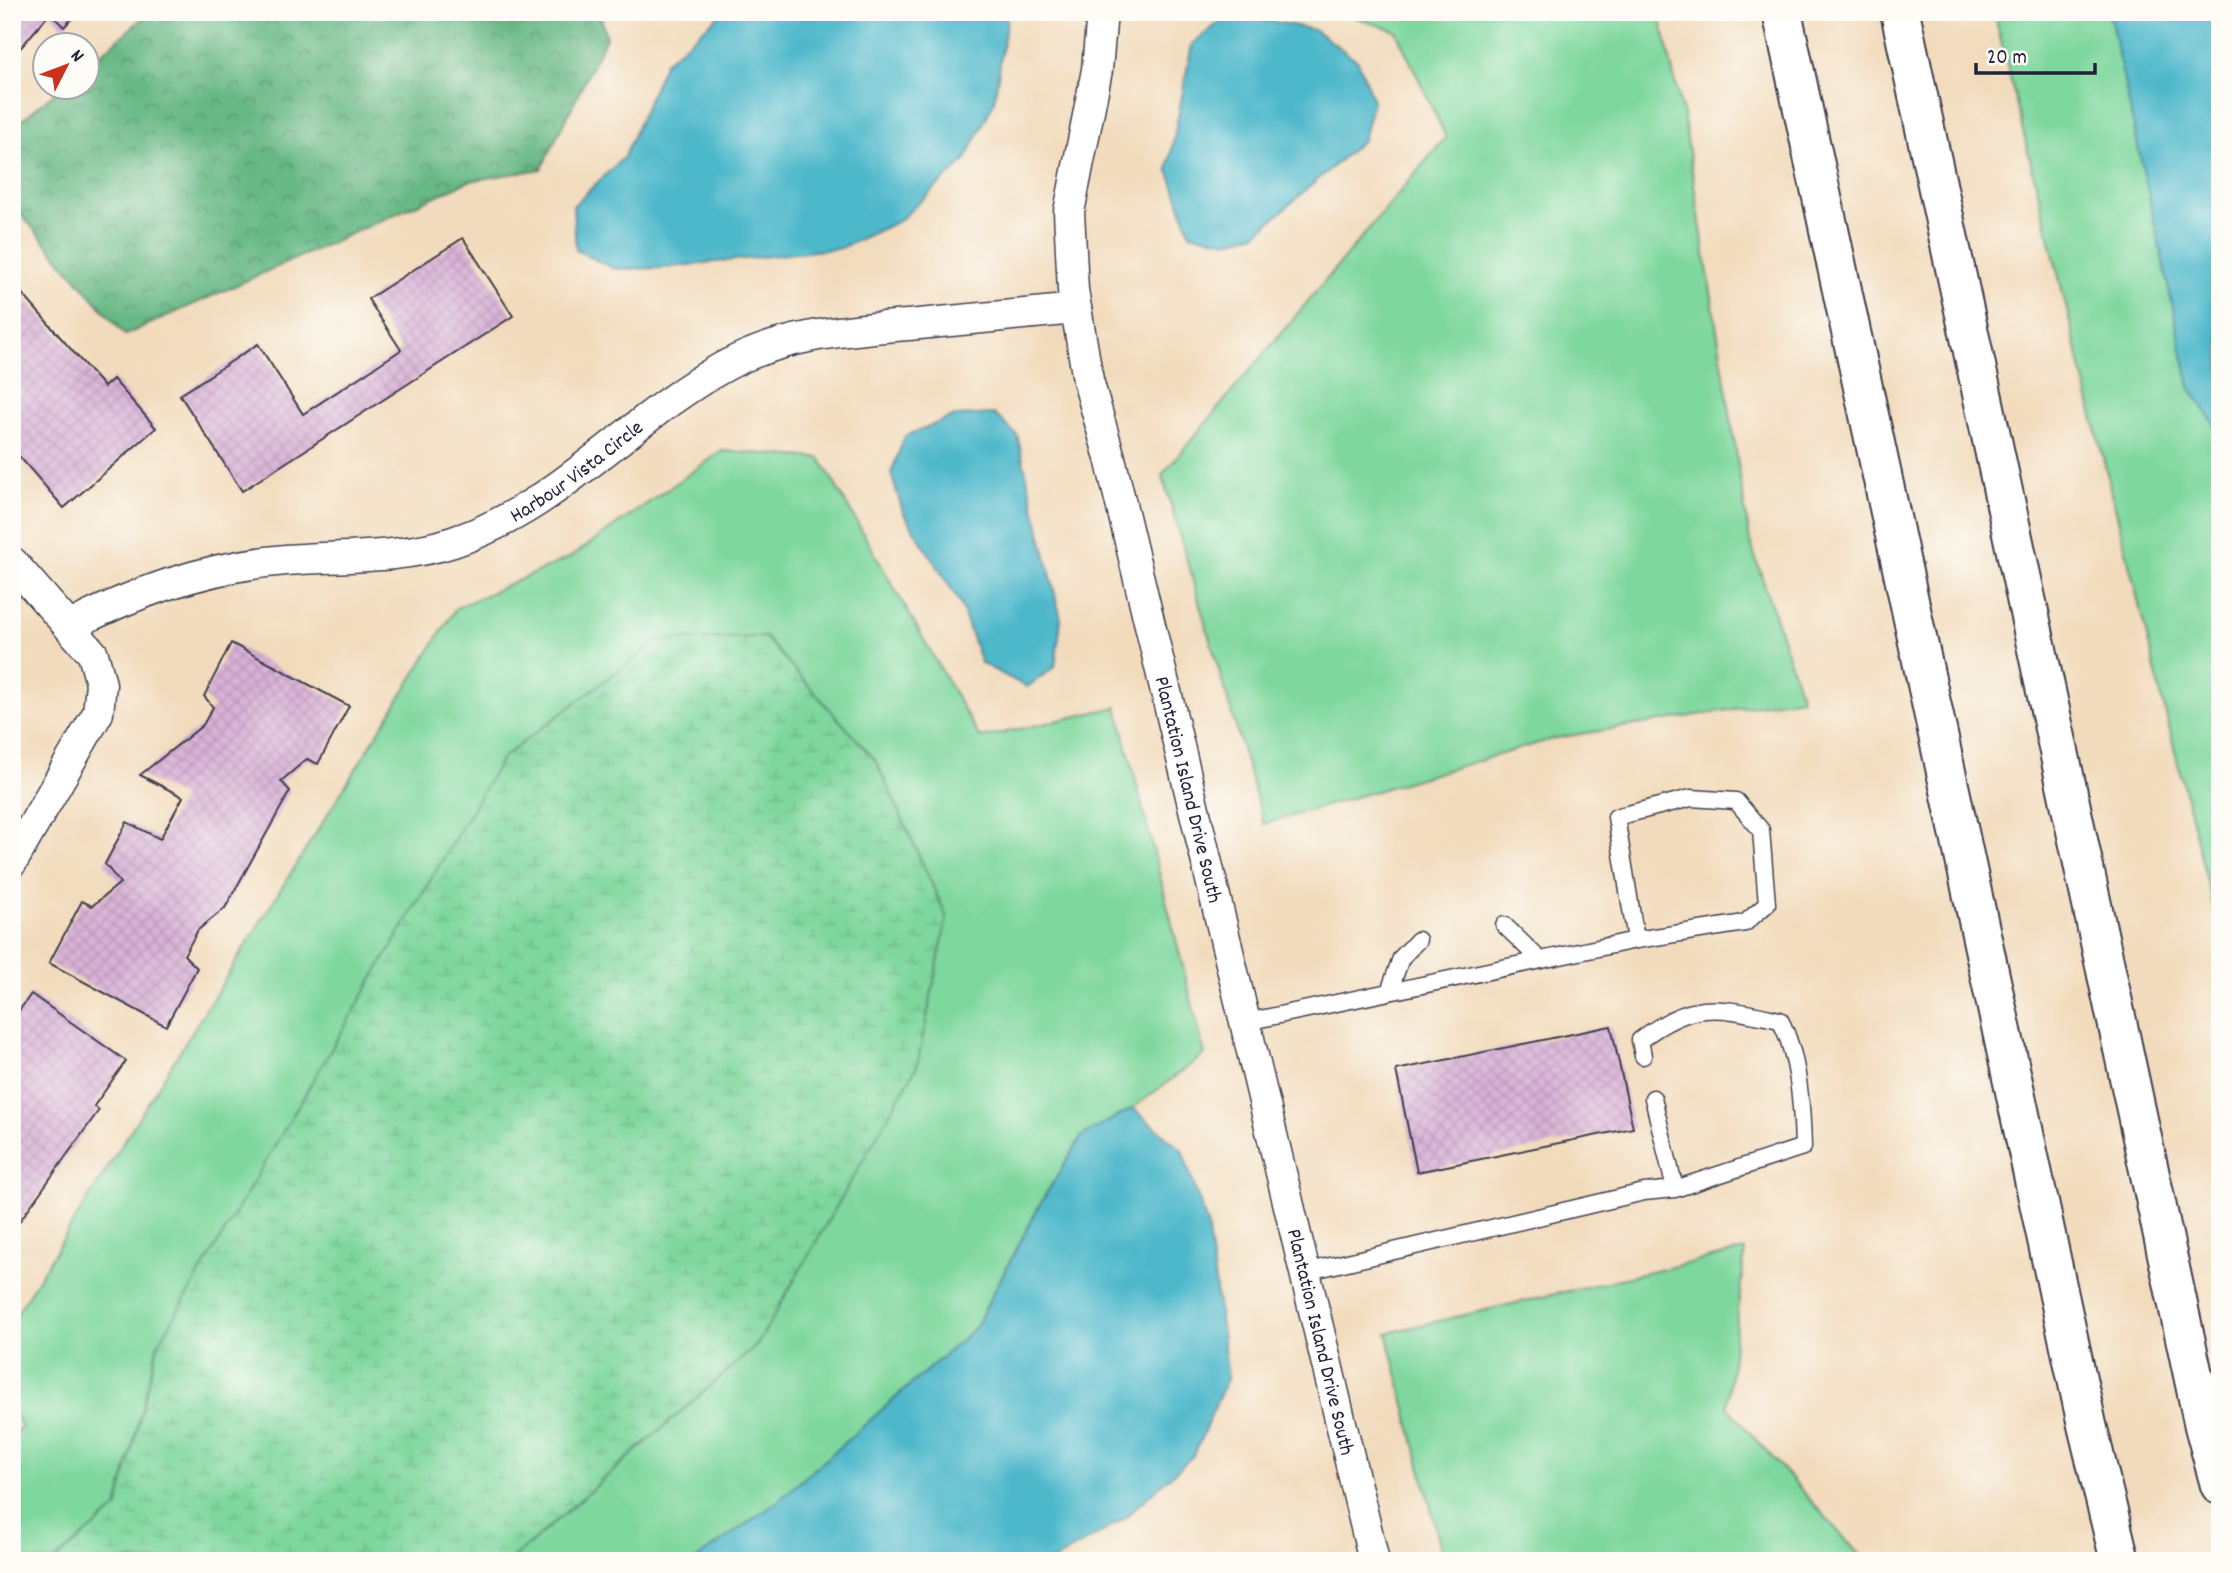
<svg xmlns="http://www.w3.org/2000/svg" width="2232" height="1573" viewBox="0 0 2232 1573" font-family="Dekko,sans-serif">
<style>
.grass{fill:#7ed79d;stroke:#507c6c;stroke-width:2}
.forest{fill:url(#forest-crowns);stroke:#446d60;stroke-width:2}
.wetland{fill:url(#wetland-marsh);stroke:#507c6c;stroke-width:2}
.water{fill:#4db8ca;stroke:#386d82;stroke-width:2}
.building{fill:url(#building-cross-hatch)}
.lines{fill:none;stroke-linecap:round;stroke-linejoin:round}
.service-casing{stroke:#413e4e;stroke-width:19}
.minor-casing{stroke:#413e4e;stroke-width:33}
.primary-casing{stroke:#413e4e;stroke-width:42}
.service{stroke:#fff;stroke-width:16}
.minor{stroke:#fff;stroke-width:30}
.primary{stroke:#fff;stroke-width:38}
.labels{text-anchor:middle;stroke-width:5;stroke-linejoin:round;paint-order:stroke}
.street-label{font-size:21px;fill:#22223b;stroke:#fdfcf7}
</style>
<defs>
<pattern id="forest-crowns" width="20" height="18" patternUnits="userSpaceOnUse" patternTransform="scale(1.75)"><rect width="20" height="18" fill="#66b884"/><path d="M2 6a3 3 0 1 1 6 0M12 15a3 3 0 1 1 6 0" fill="none" stroke="#54956d"/></pattern>
<pattern id="wetland-marsh" width="20" height="14" patternUnits="userSpaceOnUse" patternTransform="scale(1.75)"><rect width="20" height="14" fill="#7ed79d"/><path d="M1 5h8M5 5V1M11 12h8M15 12V8" fill="none" stroke="#6db888"/></pattern>
<pattern id="building-cross-hatch" width="8" height="8" patternUnits="userSpaceOnUse" patternTransform="scale(1.75)"><rect width="8" height="8" fill="#d9b2d7"/><path d="M0 0l8 8M0 8l8-8" fill="none" stroke="#ba99b9"/></pattern>
</defs>
<rect width="100%" height="100%" fill="#fdfcf7"/>
<filter id="ink" filterUnits="userSpaceOnUse"><feTurbulence type="fractalNoise" baseFrequency=".0143" numOctaves="2"/><feDisplacementMap in="SourceGraphic" scale="14" xChannelSelector="R" yChannelSelector="G"/><feConvolveMatrix kernelMatrix="1 2 1 2 8 2 1 2 1" color-interpolation-filters="sRGB"/></filter>
<filter id="wash" filterUnits="userSpaceOnUse"><feTurbulence type="fractalNoise" baseFrequency=".00686" numOctaves="4" result="noise"/><feDisplacementMap in="SourceGraphic" scale="28" xChannelSelector="R" yChannelSelector="G"/><feGaussianBlur stdDeviation="1.57" result="paint"/><feColorMatrix in="noise" values="0 0 0 0 0 0 0 0 0 0 0 0 0 0 0 0 0 1.4 0 .05"/><feComposite in="paint" operator="in"/></filter>
<g filter="url(#wash)">
<rect width="100%" height="100%" fill="#f2dbbc"/>
<path class="grass" d="M1339 12H1659L1684 120 1750 541 1802 698 1556 738 1264 824 1162 475 1446 137 1396 31Z
M1994 12H2220V935Z
M722 451 820 458 980 738 1117 707 1205 1054 1133 1108 1082 1136 1040 1204 975 1328 777 1502 694 1561H510L757 1345H158L117 1508 54 1561H12V1432L22 1428 12 1408V1321L456 608 571 557Z
M1745 1250 1727 1407 1865 1561H1444L1387 1333Z"/>
<path class="forest" d="M150 12H600L606 38 541 169 469 181 125 335 12 204V128L60 88H88V65Z"/>
<path class="wetland" d="M765 637 876 761 947 917 917 1066 757 1345 510 1561H54L117 1508 158 1345 502 758 659 640Z"/>
<path class="water" d="M723 12H1008L994 102 965 161 899 221 841 248 662 268 614 269 576 250 573 206 624 157 665 62Z
M2109 12H2220V433L2190 387Z
M1231 13 1315 30 1358 61 1373 101 1363 140 1256 234 1228 241 1190 234 1168 169 1192 44Z
M994 414 1017 435 1061 619 1055 667 1027 687 981 663 960 603 903 512 891 473 905 436 955 416Z
M1133 1108 1182 1150 1207 1224 1228 1376 1194 1455 1121 1521 1053 1561H694L777 1502 975 1328 1040 1204 1082 1136Z"/>
<g id="blocks">
<path class="building" d="M12 12H78L64 27 50 13 12 58Z
M463 238 513 316 242 491 180 395 258 344 303 414 401 350 368 299Z
M12 282 104 387 113 379 156 428 64 508 12 448Z
M231 643 349 706 318 764 307 759 281 781 290 791 225 908 198 930 184 955 197 968 166 1026 49 963 82 901 92 906 120 883 105 864 127 822 160 839 183 797 140 775 203 725 213 707 204 696Z
M31 994 126 1061 94 1106 99 1110 12 1232V1021Z
M1611 1026 1633 1128 1417 1172 1396 1070Z"/>
</g>
</g>
<g filter="url(#ink)">
<use href="#blocks" fill-opacity="0" stroke="#413e4e" stroke-width="2"/>
<g class="lines">
<defs>
<path id="service" d="M1504 925 1540 960
M1389 992 1401 958 1418 940
M1246 1022 1636 940 1745 923 1767 904 1761 830 1736 801 1691 798 1616 817 1636 940
M1653 1098 1675 1189
M1305 1272 1644 1192 1675 1189 1803 1147C1802 1107 1799 1056 1780 1020 1718 1007 1694 999 1640 1040L1643 1056"/>
<g id="minor">
<path id="s1" d="M1102 12 1097 70 1069 212 1073 290 1088 380 1110 458 1374 1561"/>
<path d="M12 562 93 654 101 684 98 713 12 862"/>
<path id="s2" d="M70 626C137 591 209 566 286 560 339 556 402 559 453 542 560 507 628 419 725 366 785 333 852 330 919 324 971 319 1024 314 1076 309"/>
</g>
<path id="primary" d="M1782 12 2087 1425 2120 1561
M1900 12 2204 1426 2220 1485"/>
</defs>
<use href="#service" class="service-casing"/>
<use href="#minor" class="minor-casing"/>
<use href="#primary" class="primary-casing"/>
<use href="#service" class="service"/>
<use href="#minor" class="minor"/>
<use href="#primary" class="primary"/>
</g>
</g>
<g class="labels">
<g class="street-label">
<text dy="7" stroke="none"><textPath href="#s2" startOffset="539">Harbour Vista Circle</textPath></text>
<text dy="7" stroke="none"><textPath href="#s1" startOffset="794">Plantation Island Drive South</textPath></text>
<text dy="7" stroke="none"><textPath href="#s1" startOffset="1362">Plantation Island Drive South</textPath></text>
</g>
</g>
<rect width="2232" height="1573" fill="none" stroke="#fdfcf7" stroke-width="42"/>
<g transform="translate(66 66) rotate(48)"><circle r="33" fill="#fdfcf7" stroke="#a5a5ac" stroke-width="2"/>
<path d="M0-5L12 26L0 18L-12 26Z" fill="#c8321e"/>
<text y="-10" font-size="19" font-weight="bold" text-anchor="middle" fill="#22223b">N</text>
</g>
<path d="M1976 63v10h119v-10" fill="none" stroke="#22223b" stroke-width="3.5"/>
<text x="1987" y="63" font-size="21" fill="#22223b" stroke="#fdfcf7" stroke-width="5" paint-order="stroke">20 m</text>
</svg>
